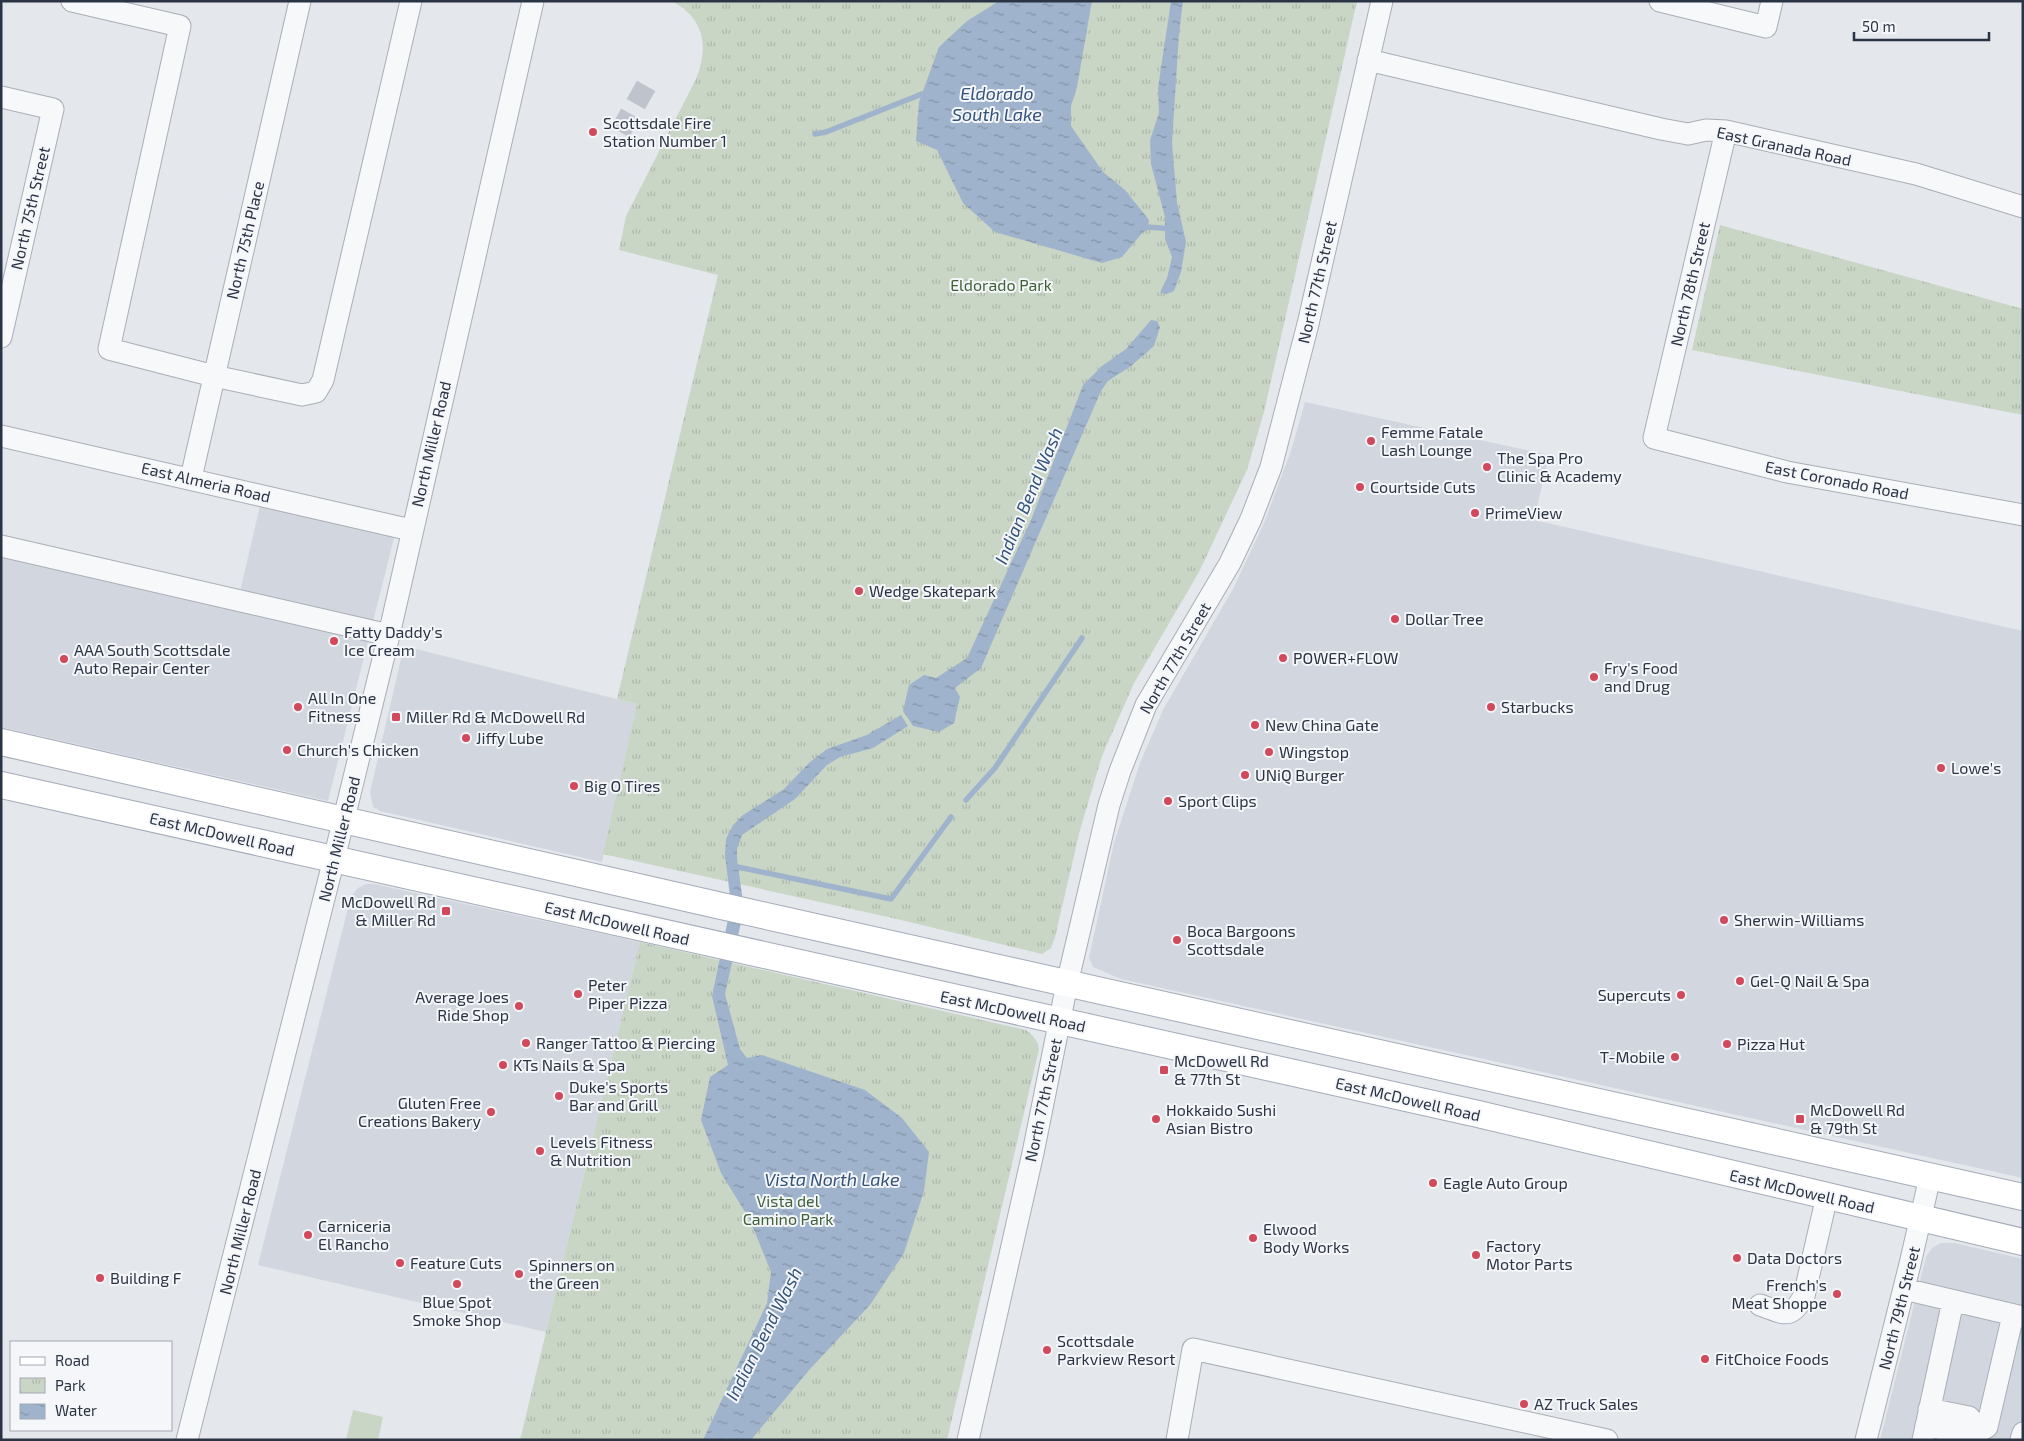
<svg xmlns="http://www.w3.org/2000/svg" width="2024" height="1441" viewBox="0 0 2024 1441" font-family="'Exo 2',sans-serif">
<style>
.built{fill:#d2d6de}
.green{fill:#c9d6c5}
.park{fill:url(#park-tufts)}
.water{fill:url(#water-ripples)}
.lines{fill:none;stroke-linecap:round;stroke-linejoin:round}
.stream{stroke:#9fb4cc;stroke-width:5.5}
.minor-tunnel{stroke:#bfc3cb;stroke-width:21;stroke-dasharray:21 11;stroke-linecap:butt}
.minor-casing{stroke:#a9aeb7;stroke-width:23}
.major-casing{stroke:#a3abb8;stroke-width:28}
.minor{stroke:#f7f8fa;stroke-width:21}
.major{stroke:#fff;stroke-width:26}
.poi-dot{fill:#d1495b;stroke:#f4f6f9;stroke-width:2}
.labels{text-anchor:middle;stroke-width:4;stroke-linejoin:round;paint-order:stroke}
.poi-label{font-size:16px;fill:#2b3445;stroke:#f4f6f9;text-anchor:start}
.street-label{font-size:16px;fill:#2b3445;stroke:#f4f6f9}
.park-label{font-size:16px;fill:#3f6138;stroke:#f4f6f9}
.water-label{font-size:18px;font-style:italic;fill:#34527a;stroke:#f4f6f9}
</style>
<defs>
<pattern id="park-tufts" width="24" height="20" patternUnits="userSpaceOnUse" patternTransform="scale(1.25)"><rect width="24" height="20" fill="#c9d6c5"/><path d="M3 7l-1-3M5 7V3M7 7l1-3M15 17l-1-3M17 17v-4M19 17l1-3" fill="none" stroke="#adb8ab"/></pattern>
<pattern id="water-ripples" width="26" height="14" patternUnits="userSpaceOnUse" patternTransform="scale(1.25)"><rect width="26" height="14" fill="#9fb4cc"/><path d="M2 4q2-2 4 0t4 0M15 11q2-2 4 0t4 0" fill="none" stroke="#8293a7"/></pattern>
</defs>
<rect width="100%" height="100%" fill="#e4e7ec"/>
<path class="built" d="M1305 402 1549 455 1534 520 2023 631V1178L1121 979 1093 967 1089 958 1114 843 1140 763 1163 710 1233 589 1264 523 1291 451Z
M265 485 399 518 328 801 1 727V555L236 608Z
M404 646 637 704 602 862 380 811 373 807 370 792Z
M366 884H374L640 942 546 1332 258 1265 351 896 358 888Z
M1941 1243H1955L2023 1259V1440H1880L1926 1257 1932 1248Z"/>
<path class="green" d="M353 1410 383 1417 378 1440H346Z"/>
<path class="park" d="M672 1H1357L1264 412 1247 470 1199 572 1134 683 1102 756 1080 830 1055 937 1051 948 1042 954 897 919 603 854 637 704 617 699 718 275 619 250 626 216 696 79C709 47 705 19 672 1Z
M1720 225 2023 309V415L1692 350Z
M640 942 1026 1030C1034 1036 1037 1040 1039 1049L947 1440H520Z"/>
<path class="water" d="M999 1H1092L1077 87 1071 106V126L1103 172 1125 190 1149 220 1148 230 1143 232 1122 257 1102 263 995 232 963 203 937 150 916 141 919 102 939 47 967 21Z
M1171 1H1183L1179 34 1172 143 1177 202 1186 242 1181 272 1174 291 1167 294 1161 293V290L1167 278 1172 257 1165 239V217L1151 164 1150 140 1159 113 1158 88Z
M1151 320 1157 321 1160 327 1154 346 1131 366 1108 381 1101 391 981 668 955 688 960 697 954 723 939 732 913 726 903 711 909 685 924 675 936 678 967 658 1031 520 1083 385 1102 366 1126 349Z
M901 715 908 726 873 748 840 757 827 765 795 799 742 835 737 849V859L744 909 725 994 740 1049 747 1058 762 1055 865 1090 902 1118 929 1152 924 1191 904 1253 870 1305 810 1369 751 1440H703L767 1303 771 1272 750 1220 721 1173 701 1120 710 1077 728 1065 712 996 731 905 725 855 726 839 733 825 743 815 784 789 810 762 827 749 867 735Z"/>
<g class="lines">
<path class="stream" d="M815 134 826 132 922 94
M1148 227 1173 229
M966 800 995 768 1082 638
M733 866 891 899 951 817"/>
<path class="minor-tunnel" d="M620 132 650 79"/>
<defs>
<path id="minor" d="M72 1 180 26 109 349 214 376 302 395 316 392 323 380 411 1
M1660 1 1766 27 1772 1
M1368 60 1661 129 1688 134 1706 130 1726 131 1916 174 2023 207
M1 97 53 109 1 337
M1726 131 1654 438 1787 472 2023 515
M1 436 411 530
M191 478 300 1
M1 546 389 635
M1904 1289 2023 1317
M1760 1305C1784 1313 1790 1321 1804 1296L1827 1196
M1929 1409 1969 1417 1980 1430
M1926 1425 1970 1436 1987 1427 2013 1315
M187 1440 334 859 389 635 533 1
M968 1440 1033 1153 1067 984 1109 805 1120 771 1146 705 1230 563 1251 519 1271 467 1308 324 1382 1
M1177 1440 1193 1349 1607 1440
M1866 1440 1910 1264 1930 1177
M1923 1440 1953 1301
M2021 1440 2023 1433"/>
<path id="major" d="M1 742 717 905 2023 1197
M1 785 1478 1114 2023 1242"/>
</defs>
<use href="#minor" class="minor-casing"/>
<use href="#major" class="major-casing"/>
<use href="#minor" class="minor"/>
<use href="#major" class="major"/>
</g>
<g class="poi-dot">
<circle cx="593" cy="132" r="5"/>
<circle cx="1371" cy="441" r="5"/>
<circle cx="1487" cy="467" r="5"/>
<circle cx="1360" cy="487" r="5"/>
<circle cx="1475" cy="513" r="5"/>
<circle cx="859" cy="591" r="5"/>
<circle cx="1395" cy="619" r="5"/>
<circle cx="334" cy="641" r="5"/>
<circle cx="1283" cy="658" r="5"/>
<circle cx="64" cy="659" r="5"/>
<circle cx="1594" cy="677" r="5"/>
<circle cx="298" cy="707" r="5"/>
<circle cx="1491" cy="707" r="5"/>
<rect x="391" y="712" width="10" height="10" rx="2.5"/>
<circle cx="1255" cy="725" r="5"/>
<circle cx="466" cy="738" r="5"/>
<circle cx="287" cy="750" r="5"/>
<circle cx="1269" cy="752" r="5"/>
<circle cx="1941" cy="768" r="5"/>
<circle cx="1245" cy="775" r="5"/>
<circle cx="574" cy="786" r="5"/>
<circle cx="1168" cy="801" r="5"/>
<rect x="441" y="906" width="10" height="10" rx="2.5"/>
<circle cx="1724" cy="920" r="5"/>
<circle cx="1177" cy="940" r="5"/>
<circle cx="1740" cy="981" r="5"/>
<circle cx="578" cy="994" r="5"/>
<circle cx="1681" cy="995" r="5"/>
<circle cx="519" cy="1006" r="5"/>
<circle cx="526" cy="1043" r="5"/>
<circle cx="1727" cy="1044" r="5"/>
<circle cx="1675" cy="1057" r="5"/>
<circle cx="503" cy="1065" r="5"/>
<rect x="1159" y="1065" width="10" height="10" rx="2.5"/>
<circle cx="559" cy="1096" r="5"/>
<circle cx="491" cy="1112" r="5"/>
<circle cx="1156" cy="1119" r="5"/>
<rect x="1795" y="1114" width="10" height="10" rx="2.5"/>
<circle cx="540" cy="1151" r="5"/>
<circle cx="1433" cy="1183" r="5"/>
<circle cx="308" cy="1235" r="5"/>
<circle cx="1253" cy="1238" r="5"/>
<circle cx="1476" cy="1255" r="5"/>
<circle cx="1737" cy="1258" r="5"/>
<circle cx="400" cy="1263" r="5"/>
<circle cx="519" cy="1274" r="5"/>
<circle cx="100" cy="1278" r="5"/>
<circle cx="457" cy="1284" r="5"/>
<circle cx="1837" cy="1294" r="5"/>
<circle cx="1047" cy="1350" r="5"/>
<circle cx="1705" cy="1359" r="5"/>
<circle cx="1524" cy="1404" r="5"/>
</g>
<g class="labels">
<g class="poi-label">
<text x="603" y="129">Scottsdale Fire<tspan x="603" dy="18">Station Number 1</tspan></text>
<text x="1381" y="438">Femme Fatale<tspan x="1381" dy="18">Lash Lounge</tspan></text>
<text x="1497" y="464">The Spa Pro<tspan x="1497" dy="18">Clinic &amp; Academy</tspan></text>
<text x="1370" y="493">Courtside Cuts</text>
<text x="1485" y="519">PrimeView</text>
<text x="869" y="597">Wedge Skatepark</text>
<text x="1405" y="625">Dollar Tree</text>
<text x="344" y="638">Fatty Daddy's<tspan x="344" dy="18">Ice Cream</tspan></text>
<text x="74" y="656">AAA South Scottsdale<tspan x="74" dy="18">Auto Repair Center</tspan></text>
<text x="1293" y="664">POWER+FLOW</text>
<text x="1604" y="674">Fry's Food<tspan x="1604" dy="18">and Drug</tspan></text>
<text x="308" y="704">All In One<tspan x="308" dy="18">Fitness</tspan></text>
<text x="1501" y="713">Starbucks</text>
<text x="406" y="723">Miller Rd &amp; McDowell Rd</text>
<text x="1265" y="731">New China Gate</text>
<text x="476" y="744">Jiffy Lube</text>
<text x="297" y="756">Church's Chicken</text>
<text x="1279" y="758">Wingstop</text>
<text x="1951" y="774">Lowe's</text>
<text x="1255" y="781">UNiQ Burger</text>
<text x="584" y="792">Big O Tires</text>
<text x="1178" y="807">Sport Clips</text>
<text x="436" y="908" text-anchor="end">McDowell Rd<tspan x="436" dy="18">&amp; Miller Rd</tspan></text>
<text x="1734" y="926">Sherwin-Williams</text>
<text x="1187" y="937">Boca Bargoons<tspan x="1187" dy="18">Scottsdale</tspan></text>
<text x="1750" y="987">Gel-Q Nail &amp; Spa</text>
<text x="588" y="991">Peter<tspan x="588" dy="18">Piper Pizza</tspan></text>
<text x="1671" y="1001" text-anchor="end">Supercuts</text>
<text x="509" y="1003" text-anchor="end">Average Joes<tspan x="509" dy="18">Ride Shop</tspan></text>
<text x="536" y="1049">Ranger Tattoo &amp; Piercing</text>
<text x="1737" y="1050">Pizza Hut</text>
<text x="1665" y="1063" text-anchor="end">T-Mobile</text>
<text x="1174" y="1067">McDowell Rd<tspan x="1174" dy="18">&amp; 77th St</tspan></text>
<text x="513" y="1071">KTs Nails &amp; Spa</text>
<text x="569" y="1093">Duke's Sports<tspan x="569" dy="18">Bar and Grill</tspan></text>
<text x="481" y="1109" text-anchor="end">Gluten Free<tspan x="481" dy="18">Creations Bakery</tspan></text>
<text x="1166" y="1116">Hokkaido Sushi<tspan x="1166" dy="18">Asian Bistro</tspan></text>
<text x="1810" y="1116">McDowell Rd<tspan x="1810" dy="18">&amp; 79th St</tspan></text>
<text x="550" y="1148">Levels Fitness<tspan x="550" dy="18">&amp; Nutrition</tspan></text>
<text x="1443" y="1189">Eagle Auto Group</text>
<text x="318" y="1232">Carniceria<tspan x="318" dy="18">El Rancho</tspan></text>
<text x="1263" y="1235">Elwood<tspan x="1263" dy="18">Body Works</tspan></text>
<text x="1486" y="1252">Factory<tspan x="1486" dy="18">Motor Parts</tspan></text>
<text x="1747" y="1264">Data Doctors</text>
<text x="410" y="1269">Feature Cuts</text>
<text x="529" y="1271">Spinners on<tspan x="529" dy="18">the Green</tspan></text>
<text x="110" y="1284">Building F</text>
<text x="1827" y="1291" text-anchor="end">French's<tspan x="1827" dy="18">Meat Shoppe</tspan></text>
<text x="457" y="1308" text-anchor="middle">Blue Spot<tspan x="457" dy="18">Smoke Shop</tspan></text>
<text x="1057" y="1347">Scottsdale<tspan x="1057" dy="18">Parkview Resort</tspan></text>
<text x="1715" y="1365">FitChoice Foods</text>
<text x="1534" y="1410">AZ Truck Sales</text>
</g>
<g class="street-label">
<text transform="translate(1784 146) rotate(12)" y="6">East Granada Road</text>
<text transform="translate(30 208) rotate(-77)" y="6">North 75th Street</text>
<text transform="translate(245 240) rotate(-77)" y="6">North 75th Place</text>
<text transform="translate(1317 282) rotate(-77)" y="6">North 77th Street</text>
<text transform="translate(1690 284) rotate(-77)" y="6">North 78th Street</text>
<text transform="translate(431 444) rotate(-77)" y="6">North Miller Road</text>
<text transform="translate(1837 480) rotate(11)" y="6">East Coronado Road</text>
<text transform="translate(206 482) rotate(13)" y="6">East Almeria Road</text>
<text transform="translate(1175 658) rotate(-60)" y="6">North 77th Street</text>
<text transform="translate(222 834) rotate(13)" y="6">East McDowell Road</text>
<text transform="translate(339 839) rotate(-76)" y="6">North Miller Road</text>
<text transform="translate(617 923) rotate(13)" y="6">East McDowell Road</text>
<text transform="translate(1013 1011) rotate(12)" y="6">East McDowell Road</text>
<text transform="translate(1408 1099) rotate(13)" y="6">East McDowell Road</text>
<text transform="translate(1043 1100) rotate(-78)" y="6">North 77th Street</text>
<text transform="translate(1802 1191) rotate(13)" y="6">East McDowell Road</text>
<text transform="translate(240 1232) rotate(-76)" y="6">North Miller Road</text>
<text transform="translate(1899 1308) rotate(-76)" y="6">North 79th Street</text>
</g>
<g class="park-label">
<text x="1001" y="291">Eldorado Park</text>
<text x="788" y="1207">Vista del<tspan x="788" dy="18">Camino Park</tspan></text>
</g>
<g class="water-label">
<text x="997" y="100">Eldorado<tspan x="997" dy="21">South Lake</tspan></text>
<text transform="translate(1029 496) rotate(-67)" y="6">Indian Bend Wash</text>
<text x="832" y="1186">Vista North Lake</text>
<text transform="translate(764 1334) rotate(-63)" y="6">Indian Bend Wash</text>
</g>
</g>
<rect width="2024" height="1441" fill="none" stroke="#2b3445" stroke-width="5"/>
<rect x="10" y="1341" width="162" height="90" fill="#f4f6f9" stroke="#a4a8b1"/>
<rect x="20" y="1357" width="25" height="8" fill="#ffffff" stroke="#a4a8b1"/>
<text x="55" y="1366" font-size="15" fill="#2b3445">Road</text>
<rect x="20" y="1378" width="25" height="15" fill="url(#park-tufts)" stroke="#a4a8b1"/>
<text x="55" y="1391" font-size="15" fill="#2b3445">Park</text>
<rect x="20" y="1404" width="25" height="15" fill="url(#water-ripples)" stroke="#a4a8b1"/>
<text x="55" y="1416" font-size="15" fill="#2b3445">Water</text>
<path d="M1854 32v8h135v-8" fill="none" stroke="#2b3445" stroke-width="2.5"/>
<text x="1862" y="32" font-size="15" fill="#2b3445" stroke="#f4f6f9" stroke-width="4" paint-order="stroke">50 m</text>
</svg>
